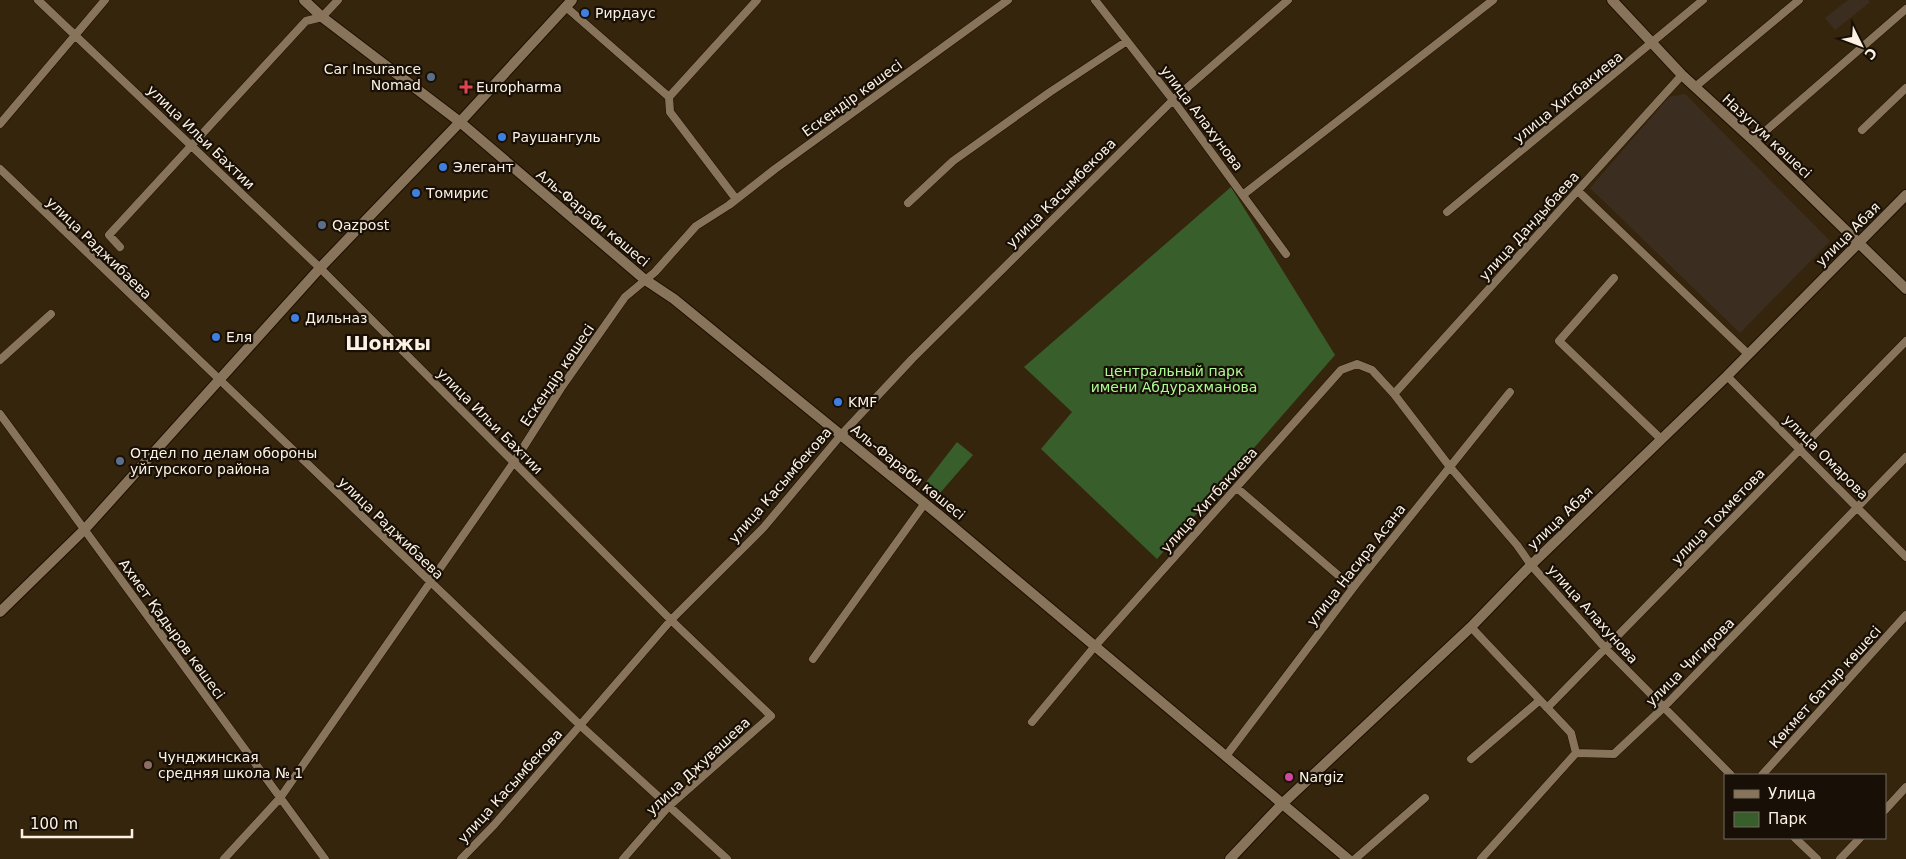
<svg xmlns="http://www.w3.org/2000/svg" width="1906" height="859" viewBox="0 0 1906 859" font-family="'DejaVu Sans',sans-serif">
<style>
.education{fill:#3c2d21}
.green{fill:#385e2b}
.lines{fill:none;stroke-linecap:round;stroke-linejoin:round}
.street-casing{stroke:#1d0e00;stroke-width:9}
.secondary-casing{stroke:#1d0e00;stroke-width:12}
.street{stroke:#88745a;stroke-width:8}
.secondary{stroke:#88745a;stroke-width:10}
.shop-dot{fill:#3f7fe0;stroke:#181006;stroke-width:2}
.service-dot{fill:#5c6f8a;stroke:#181006;stroke-width:2}
.health-dot{fill:#e0444e;stroke:#181006;stroke-width:2}
.education-dot{fill:#8d6e63;stroke:#181006;stroke-width:2}
.hotel-dot{fill:#d1479c;stroke:#181006;stroke-width:2}
.labels{text-anchor:middle;stroke-width:4.5;stroke-linejoin:round;paint-order:stroke}
.poi-label{font-size:14px;fill:#fcf1e2;stroke:#181006;text-anchor:start}
.street-label{font-size:14px;fill:#fcf1e2;stroke:#181006}
.park-label{font-size:14px;fill:#adfb94;stroke:#181006}
.district-label{font-size:19px;font-weight:bold;fill:#fcf1e2;stroke:#181006}
</style>
<rect width="100%" height="100%" fill="#36250d"/>
<path class="education" d="M1848 0H1868L1870 2 1835 30 1825 18Z
M1685 94 1830 241 1740 333 1590 188 1669 97Z"/>
<path class="green" d="M1231 187 1335 355 1157 559 1041 449 1072 412 1024 367Z
M957 442 973 455 940 493 926 482Z"/>
<g class="lines">
<defs>
<path id="street" d="M38 0 320 268 671 620 771 716 669 806 623 859
M1095 0 1173 100 1286 254
M566 7 669 97 670 112 736 199
M1695 87 1799 0
M669 97 757 0
M0 124 105 0
M1862 130 1906 88
M1754 141 1906 9
M0 169 581 726 727 859
M1578 191 1748 354
M1244 194 1493 0
M908 203 953 161 1050 92 1127 41
M1447 212 1703 0
M120 247 109 235 306 21 322 17 338 0
M1614 278 1559 341 1661 439
M0 360 51 314
M1727 376 1906 557
M1394 394 1682 75
M0 414 325 859
M1237 488 1353 588
M1471 627 1571 733 1576 753
M813 659 925 503
M1547 708 1906 341
M1032 722 1095 646 1341 370 1357 364 1372 370 1394 394 1450 467 1517 545 1531 565 1606 649 1731 775
M1226 756 1356 584 1510 392
M1471 759 1540 700
M1762 775 1906 615
M1885 810 1906 787
M1795 838 1817 859
M224 859 280 798 514 462 561 388 625 297 655 272 696 226 729 205 775 169 1008 0
M461 859 494 825 671 620 764 527 841 435 912 359 1173 100 1288 0
M1355 859 1425 798
M1481 859 1576 753 1614 754 1663 708 1906 457
M1840 859 1860 838"/>
<path id="secondary" d="M304 0 322 17 460 122 644 279 674 299 939 515 1348 859
M1612 0 1682 75 1754 141 1906 289
M0 612 84 530 320 268 460 122 572 0
M1230 859 1282 804 1471 627 1531 565 1727 376 1906 195"/>
</defs>
<use href="#street" class="street-casing"/>
<use href="#secondary" class="secondary-casing"/>
<use href="#street" class="street"/>
<use href="#secondary" class="secondary"/>
</g>
<g class="shop-dot">
<circle cx="585" cy="13" r="5"/>
<circle cx="502" cy="137" r="5"/>
<circle cx="443" cy="167" r="5"/>
<circle cx="416" cy="193" r="5"/>
<circle cx="295" cy="318" r="5"/>
<circle cx="216" cy="337" r="5"/>
<circle cx="838" cy="402" r="5"/>
</g>
<g class="service-dot">
<circle cx="431" cy="77" r="5"/>
<circle cx="322" cy="225" r="5"/>
<circle cx="120" cy="461" r="5"/>
</g>
<path class="health-dot" d="M463.5 79.5h5v5h5v5h-5v5h-5v-5h-5v-5h5z"/>
<circle class="education-dot" cx="148" cy="765" r="5"/>
<circle class="hotel-dot" cx="1289" cy="777" r="5"/>
<g class="labels">
<g class="poi-label">
<text x="595" y="18">Рирдаус</text>
<text x="421" y="74" text-anchor="end">Car Insurance<tspan x="421" dy="16">Nomad</tspan></text>
<text x="476" y="92">Europharma</text>
<text x="512" y="142">Раушангуль</text>
<text x="453" y="172">Элегант</text>
<text x="426" y="198">Томирис</text>
<text x="332" y="230">Qazpost</text>
<text x="305" y="323">Дильназ</text>
<text x="226" y="342">Еля</text>
<text x="848" y="407">KMF</text>
<text x="130" y="458">Отдел по делам обороны<tspan x="130" dy="16">уйгурского района</tspan></text>
<text x="158" y="762">Чунджинская<tspan x="158" dy="16">средняя школа № 1</tspan></text>
<text x="1299" y="782">Nargiz</text>
</g>
<g class="street-label">
<text transform="translate(1568 97) rotate(-39)" y="5">улица Хитбакиева</text>
<text transform="translate(852 98) rotate(-36)" y="5">Ескендір көшесі</text>
<text transform="translate(1202 118) rotate(53)" y="5">улица Алахунова</text>
<text transform="translate(1767 136) rotate(43)" y="5">Назугум көшесі</text>
<text transform="translate(201 137) rotate(44)" y="5">улица Ильи Бахтии</text>
<text transform="translate(1061 193) rotate(-45)" y="5">улица Касымбекова</text>
<text transform="translate(593 218) rotate(40)" y="5">Аль-Фараби көшесі</text>
<text transform="translate(1529 226) rotate(-48)" y="5">улица Дандыбаева</text>
<text transform="translate(1848 234) rotate(-45)" y="5">улица Абая</text>
<text transform="translate(99 248) rotate(44)" y="5">улица Раджибаева</text>
<text transform="translate(557 375) rotate(-56)" y="5">Ескендір көшесі</text>
<text transform="translate(490 421) rotate(45)" y="5">улица Ильи Бахтии</text>
<text transform="translate(1826 457) rotate(45)" y="5">улица Омарова</text>
<text transform="translate(908 472) rotate(39)" y="5">Аль-Фараби көшесі</text>
<text transform="translate(780 485) rotate(-49)" y="5">улица Касымбекова</text>
<text transform="translate(1209 500) rotate(-48)" y="5">улица Хитбакиева</text>
<text transform="translate(1718 516) rotate(-46)" y="5">улица Тохметова</text>
<text transform="translate(1560 518) rotate(-44)" y="5">улица Абая</text>
<text transform="translate(391 528) rotate(44)" y="5">улица Раджибаева</text>
<text transform="translate(1356 565) rotate(-52)" y="5">улица Насира Асана</text>
<text transform="translate(1593 614) rotate(48)" y="5">улица Алахунова</text>
<text transform="translate(172 629) rotate(54)" y="5">Ахмет Қадыров көшесі</text>
<text transform="translate(1690 662) rotate(-45)" y="5">улица Чигирова</text>
<text transform="translate(1825 687) rotate(-48)" y="5">Көкмет батыр көшесі</text>
<text transform="translate(698 766) rotate(-43)" y="5">улица Джувашева</text>
<text transform="translate(510 786) rotate(-48)" y="5">улица Касымбекова</text>
</g>
<g class="park-label">
<text x="1174" y="376">центральный парк<tspan x="1174" dy="16">имени Абдурахманова</tspan></text>
</g>
<g class="district-label">
<text x="388" y="350">Шонжы</text>
</g>
</g>
<rect x="1724" y="774" width="162" height="65" fill="#181006" stroke="#736a5e"/>
<rect x="1734" y="790" width="25" height="8" fill="#88745a" stroke="#736a5e"/>
<text x="1768" y="799" font-size="15" fill="#fcf1e2">Улица</text>
<rect x="1734" y="812" width="25" height="15" fill="#385e2b" stroke="#736a5e"/>
<text x="1768" y="824" font-size="15" fill="#fcf1e2">Парк</text>
<g transform="translate(1861 45) rotate(132)" stroke="#181006" stroke-width="4" paint-order="stroke">
<path d="M0-4L9 19L0 12L-9 19Z" fill="#fcf1e2"/>
<text y="-8" font-size="14" font-weight="bold" text-anchor="middle" fill="#fcf1e2">С</text>
</g>
<path d="M22 829v8h110v-8" fill="none" stroke="#fcf1e2" stroke-width="2.5"/>
<text x="30" y="829" font-size="15" fill="#fcf1e2" stroke="#181006" stroke-width="4" paint-order="stroke">100 m</text>
</svg>
